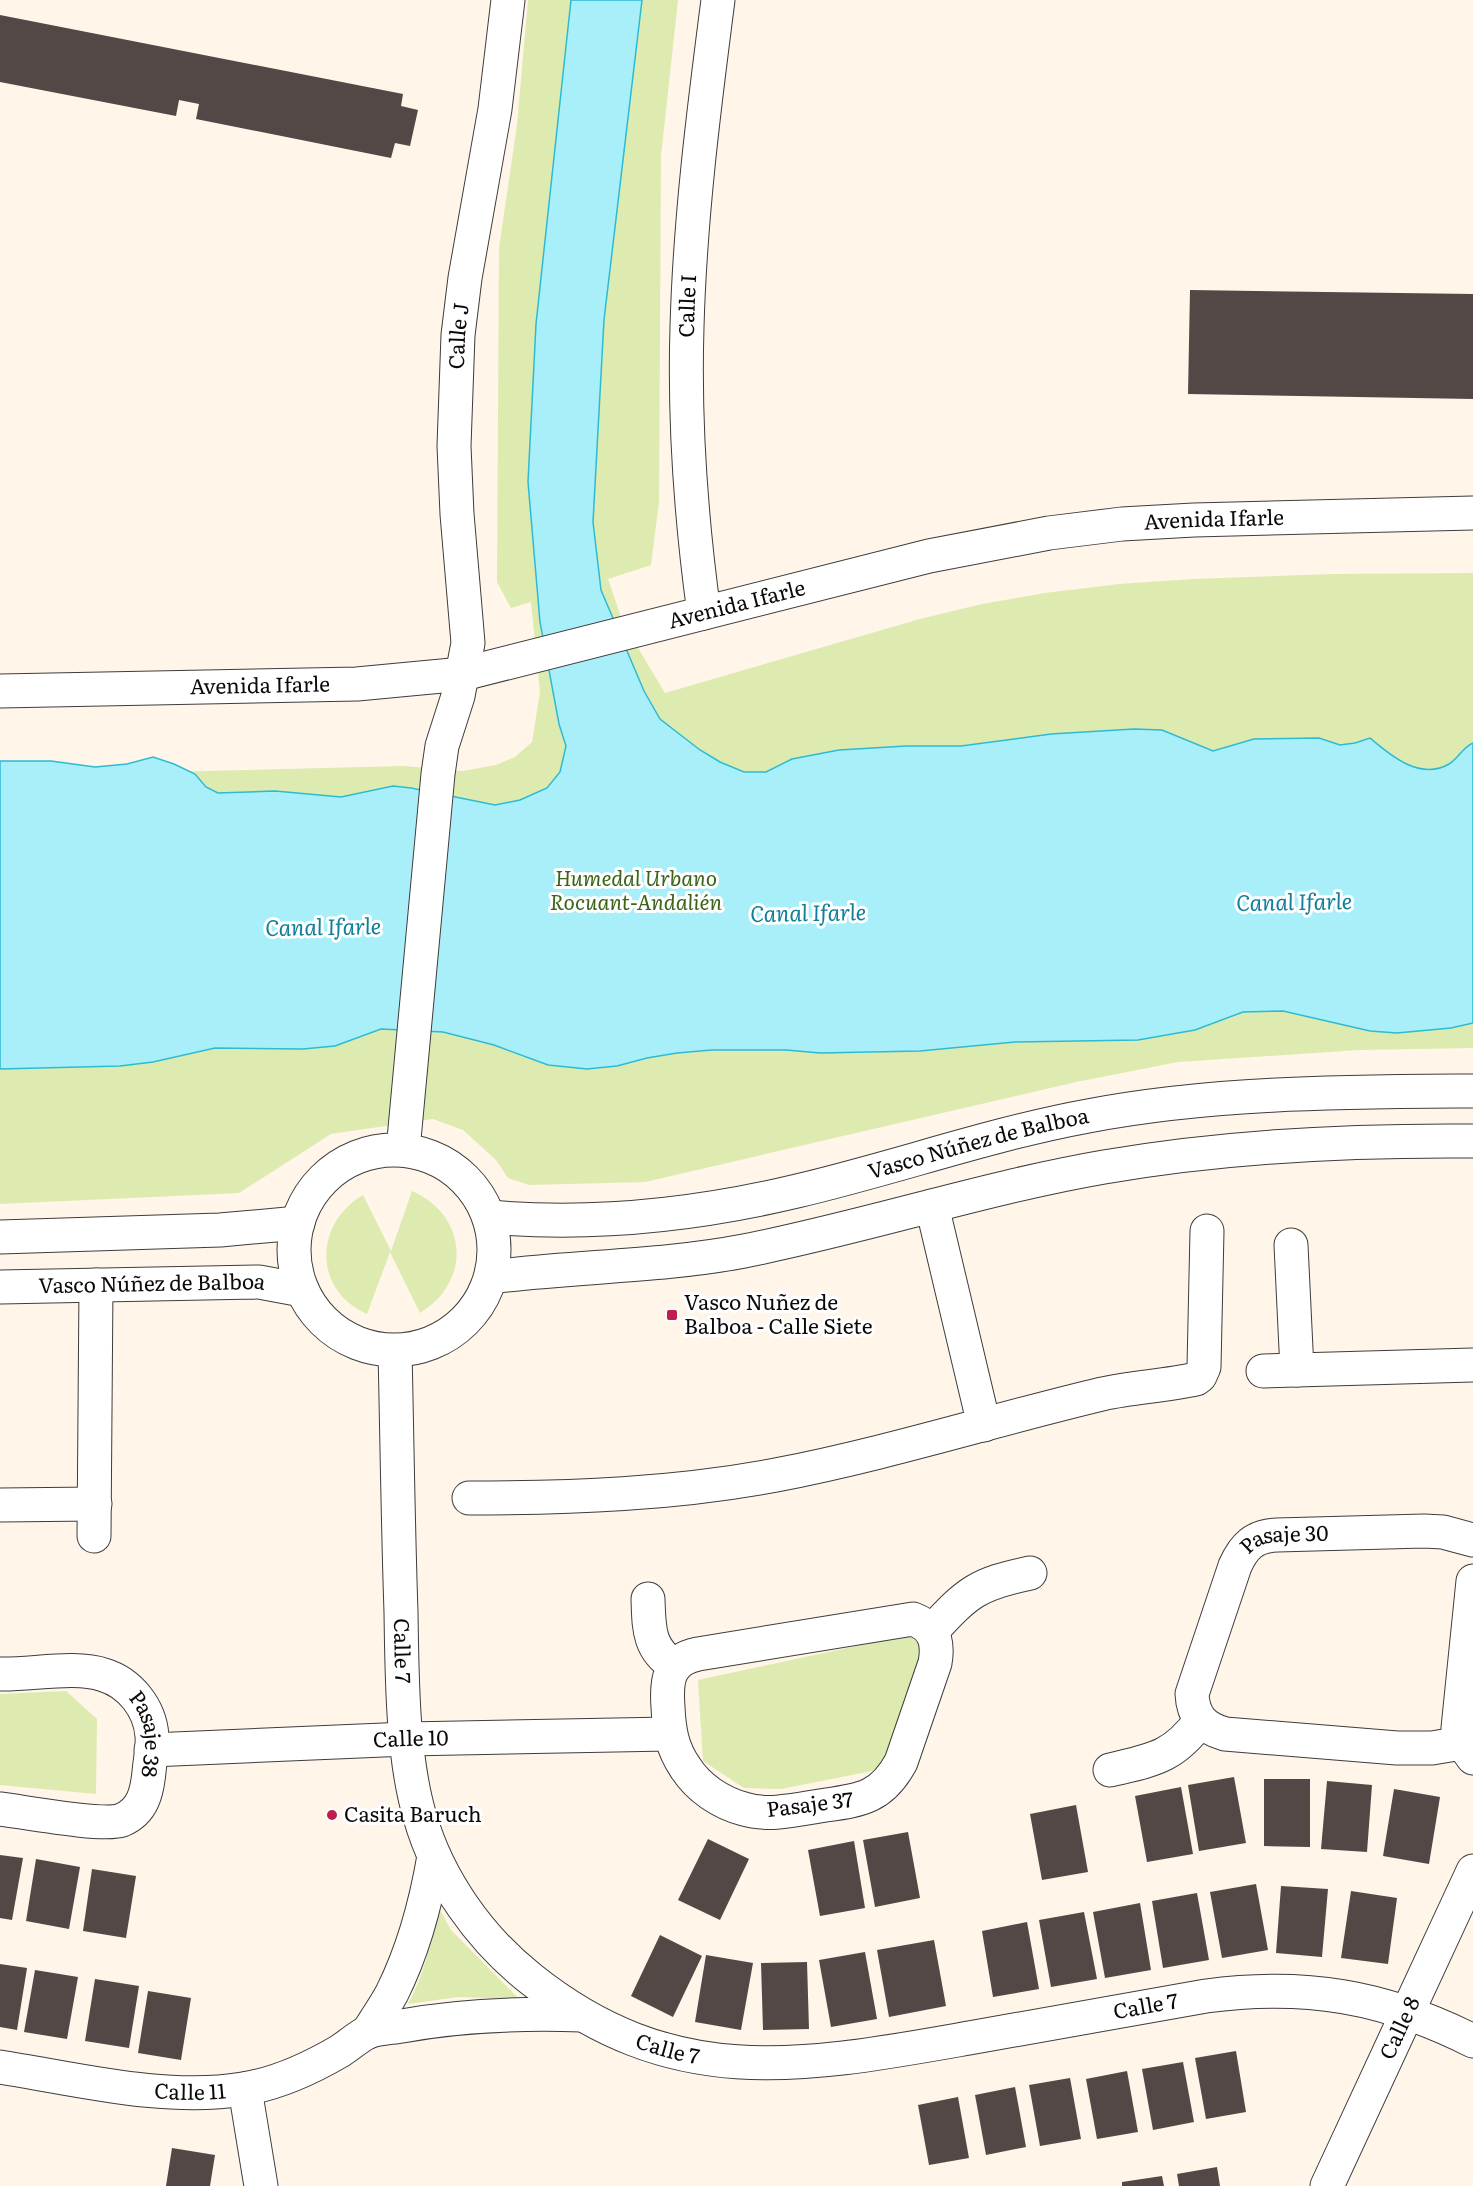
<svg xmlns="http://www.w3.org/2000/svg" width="1473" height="2186" viewBox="0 0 1473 2186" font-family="Literata,serif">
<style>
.green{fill:#ddebb0}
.water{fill:#a9eff9;stroke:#2dbbd4;stroke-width:1.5}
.building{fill:#534846}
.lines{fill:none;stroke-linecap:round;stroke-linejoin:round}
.minor-casing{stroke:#3d3d3d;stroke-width:35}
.minor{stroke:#fff;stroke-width:33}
.poi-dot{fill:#c01c4d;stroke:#fff;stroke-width:2}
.labels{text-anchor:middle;stroke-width:6;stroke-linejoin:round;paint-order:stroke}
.street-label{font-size:21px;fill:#0a0a0a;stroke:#fff}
.park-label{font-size:21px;font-style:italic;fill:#3b6419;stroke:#fff}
.poi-label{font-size:21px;fill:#0a0a0a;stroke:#fff;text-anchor:start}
.water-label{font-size:22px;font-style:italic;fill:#0f7f9a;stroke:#fff}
</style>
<rect width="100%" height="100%" fill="#fff5e8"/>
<path class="green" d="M528 0H678L661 156 659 502 651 565 608 579 623 623 665 693 920 619 982 604 1045 593 1119 584 1193 579 1331 574 1473 573V1048L1359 1050 1178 1062 1076 1082 645 1182 529 1185 508 1178 496 1160 463 1130 433 1119 331 1134 239 1193 0 1204V776L403 766 463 771 496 765 515 757 532 742 540 692 531 602 511 608 497 582 499 248 517 125Z
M412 1191C468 1216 472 1281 420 1313L390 1252 367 1314C313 1290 314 1224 363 1195L391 1251Z
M908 1635 924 1648 882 1769 781 1789 744 1788 703 1761 698 1680Z
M66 1691 97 1719 96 1794 0 1785V1694Z
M437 1905 451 1930 519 1999 458 1997 408 2004C426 1971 431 1941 437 1905Z"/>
<path class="water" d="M571 0H642L604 320 593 522 601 590 644 691 660 719 700 750 720 762 744 772H766L792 759 839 750 906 746H961L1051 734 1134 729 1162 730 1213 751 1254 739 1319 738 1340 745 1355 743 1370 738C1390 755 1420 781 1449 764 1458 759 1462 748 1473 743V1023L1451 1028 1397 1033 1370 1031 1283 1011 1243 1012 1195 1030 1138 1040 1015 1042 920 1051 820 1053 786 1050H712L677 1053 647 1058 617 1066 587 1069 548 1065 494 1045 443 1032 381 1029 335 1046 303 1049 215 1048 153 1062 120 1066 0 1069V761H51L95 767 127 764 153 757 174 764 195 774 206 787 218 793 275 791 341 797 393 786 411 788 495 805 520 800 547 788 560 772 566 746 559 724 540 622 528 482 536 324Z"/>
<path class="building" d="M0 15 403 94 401 106 418 110 410 146 395 143 391 158 196 119 199 104 179 100 176 116 0 82Z
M1190 290 1473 294V399L1188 394Z
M1234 1777 1246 1843 1199 1851 1188 1785Z
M1264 1779H1310V1847L1264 1846Z
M1327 1781 1372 1785 1367 1852 1321 1849Z
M1181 1787 1193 1854 1147 1862 1135 1796Z
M1394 1789 1440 1797 1429 1864 1383 1856Z
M1076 1805 1088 1872 1042 1880 1030 1814Z
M908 1832 920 1898 875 1907 863 1840Z
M708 1839 749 1859 720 1920 678 1900Z
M854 1841 865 1908 820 1916 808 1850Z
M0 1855 23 1858 12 1920 0 1918Z
M36 1859 80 1867 69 1929 26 1921Z
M92 1869 136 1876 126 1938 83 1931Z
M1256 1884 1268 1950 1222 1958 1210 1892Z
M1281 1886 1328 1889 1322 1957 1276 1953Z
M1351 1891 1397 1898 1388 1964 1341 1958Z
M1197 1893 1209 1960 1163 1968 1152 1901Z
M1140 1903 1151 1970 1105 1978 1093 1912Z
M1084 1912 1097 1979 1051 1987 1039 1920Z
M1027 1922 1039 1989 993 1997 982 1931Z
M660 1935 702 1956 673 2017 631 1996Z
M934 1940 946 2006 889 2017 877 1950Z
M865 1952 877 2019 831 2027 819 1960Z
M706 1955 753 1963 741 2030 695 2022Z
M807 1962 809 2029 763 2030 761 1963Z
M0 1964 27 1968 17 2030 0 2027Z
M35 1970 78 1977 67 2039 24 2032Z
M95 1979 139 1986 129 2048 85 2041Z
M148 1991 191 1998 181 2060 138 2053Z
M1236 2051 1246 2112 1206 2119 1195 2058Z
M1183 2062 1194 2122 1153 2130 1142 2069Z
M1127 2071 1138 2132 1097 2139 1086 2079Z
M1070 2078 1081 2139 1040 2146 1029 2085Z
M1015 2087 1026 2147 986 2155 975 2095Z
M958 2097 969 2158 929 2165 918 2105Z
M172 2148 215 2155 210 2186H166Z
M1217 2167 1220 2186H1179L1177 2174Z
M1162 2176 1164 2186H1122V2182Z"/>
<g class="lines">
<defs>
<g id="minor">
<path id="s1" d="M704 613C691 518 684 423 687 327 690 217 704 108 718 0"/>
<path id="s2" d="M0 691 357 684 463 674 929 556 1049 533 1122 524 1194 520 1473 513"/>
<circle cx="394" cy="1250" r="100"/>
<path id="s3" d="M403 1150 438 774 442 746 458 696 468 643 457 514 454 446 458 335 465 278 495 109 508 0"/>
<path d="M932 1206 984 1425"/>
<path id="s4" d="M489 1217C592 1226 696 1215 797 1191 895 1168 990 1134 1088 1116 1214 1092 1345 1092 1473 1091"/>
<path d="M0 1237 220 1230 298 1223"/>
<path d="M1291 1245 1297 1370"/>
<path d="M491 1277C575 1266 661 1267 744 1251 865 1227 983 1188 1104 1167 1225 1146 1350 1140 1473 1141"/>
<path id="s5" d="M0 1287 259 1282 302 1290"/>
<path id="s6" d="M395 1351C397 1438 398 1525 401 1612 402 1676 402 1756 420 1817 438 1880 480 1939 531 1979 674 2093 804 2067 969 2038 1048 2024 1127 2010 1206 1996 1305 1983 1384 1996 1473 2041"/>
<path d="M1263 1371 1473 1365"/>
<path d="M469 1498C572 1498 675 1494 776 1475 886 1454 993 1420 1102 1394 1133 1387 1165 1386 1196 1379L1200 1376 1204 1367 1207 1231"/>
<path d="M0 1505 95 1504"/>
<path d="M94 1536 96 1285"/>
<path d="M1473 1581 1458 1728 1462 1743 1473 1758"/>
<path d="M648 1599C649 1628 648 1649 675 1666"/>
<path d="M913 1619C934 1627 939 1641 935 1663L901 1762C882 1797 862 1800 826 1805 799 1809 770 1817 744 1809 721 1803 698 1788 685 1767 672 1748 669 1730 668 1707 666 1681 668 1660 698 1654Z"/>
<path d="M932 1631C968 1592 977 1584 1030 1573"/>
<path id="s7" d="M0 1674C31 1675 76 1665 104 1675 130 1683 150 1708 152 1736 153 1747 150 1760 149 1772 147 1792 143 1811 122 1820 103 1827 25 1812 0 1809"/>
<path id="s8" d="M1462 1743 1432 1748H1397L1225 1734C1203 1728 1193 1716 1192 1694L1235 1566C1244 1546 1254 1536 1277 1535L1424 1531 1443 1532 1473 1540"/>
<path id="s9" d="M151 1750 407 1739 669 1734"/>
<path d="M1110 1770C1152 1760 1173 1758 1200 1721"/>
<path d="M368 2032C376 2019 385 2006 392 1993 414 1949 426 1903 434 1856"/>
<path id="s10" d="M0 2067C77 2079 166 2102 243 2089 276 2084 311 2068 340 2051 349 2045 357 2038 366 2033 376 2028 391 2028 402 2026 461 2015 522 2013 582 2015"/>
<path d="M245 2089 261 2186"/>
<path id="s11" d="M1327 2186 1473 1871"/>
</g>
</defs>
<use href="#minor" class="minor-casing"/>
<use href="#minor" class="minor"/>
</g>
<g class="poi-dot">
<rect x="666" y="1309" width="12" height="12" rx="3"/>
<circle cx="332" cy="1815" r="6"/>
</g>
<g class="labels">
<g class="street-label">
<text dy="7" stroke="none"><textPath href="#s1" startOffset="308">Calle I</textPath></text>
<text dy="7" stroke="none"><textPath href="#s3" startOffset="820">Calle J</textPath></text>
<text dy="7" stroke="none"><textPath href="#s2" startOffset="1232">Avenida Ifarle</textPath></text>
<text dy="7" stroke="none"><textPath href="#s2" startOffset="746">Avenida Ifarle</textPath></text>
<text dy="7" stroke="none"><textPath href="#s2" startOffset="260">Avenida Ifarle</textPath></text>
<text dy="7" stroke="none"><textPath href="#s4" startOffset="498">Vasco Núñez de Balboa</textPath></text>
<text dy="7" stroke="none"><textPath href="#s5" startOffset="152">Vasco Núñez de Balboa</textPath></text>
<text dy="7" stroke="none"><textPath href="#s8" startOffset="492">Pasaje 30</textPath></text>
<text dy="7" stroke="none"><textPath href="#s6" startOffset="300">Calle 7</textPath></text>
<text dy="7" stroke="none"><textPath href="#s7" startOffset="184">Pasaje 38</textPath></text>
<text dy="7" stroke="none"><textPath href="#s9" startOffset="260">Calle 10</textPath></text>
<text transform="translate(810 1805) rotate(-7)" y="7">Pasaje 37</text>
<text dy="7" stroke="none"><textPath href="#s6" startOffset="1306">Calle 7</textPath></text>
<text dy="7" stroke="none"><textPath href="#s11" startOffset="174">Calle 8</textPath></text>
<text dy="7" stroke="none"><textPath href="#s6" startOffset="822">Calle 7</textPath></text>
<text dy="7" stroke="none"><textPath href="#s10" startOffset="192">Calle 11</textPath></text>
</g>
<g class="park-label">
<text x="636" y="886">Humedal Urbano<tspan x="636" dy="24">Rocuant-Andalién</tspan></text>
</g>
<g class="poi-label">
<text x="684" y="1310">Vasco Nuñez de<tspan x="684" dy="24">Balboa - Calle Siete</tspan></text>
<text x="344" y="1822">Casita Baruch</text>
</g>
<g class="water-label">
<text transform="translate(1294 902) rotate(-1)" y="8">Canal Ifarle</text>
<text transform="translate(808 913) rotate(-1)" y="8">Canal Ifarle</text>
<text transform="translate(323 927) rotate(-1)" y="8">Canal Ifarle</text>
</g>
</g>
</svg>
